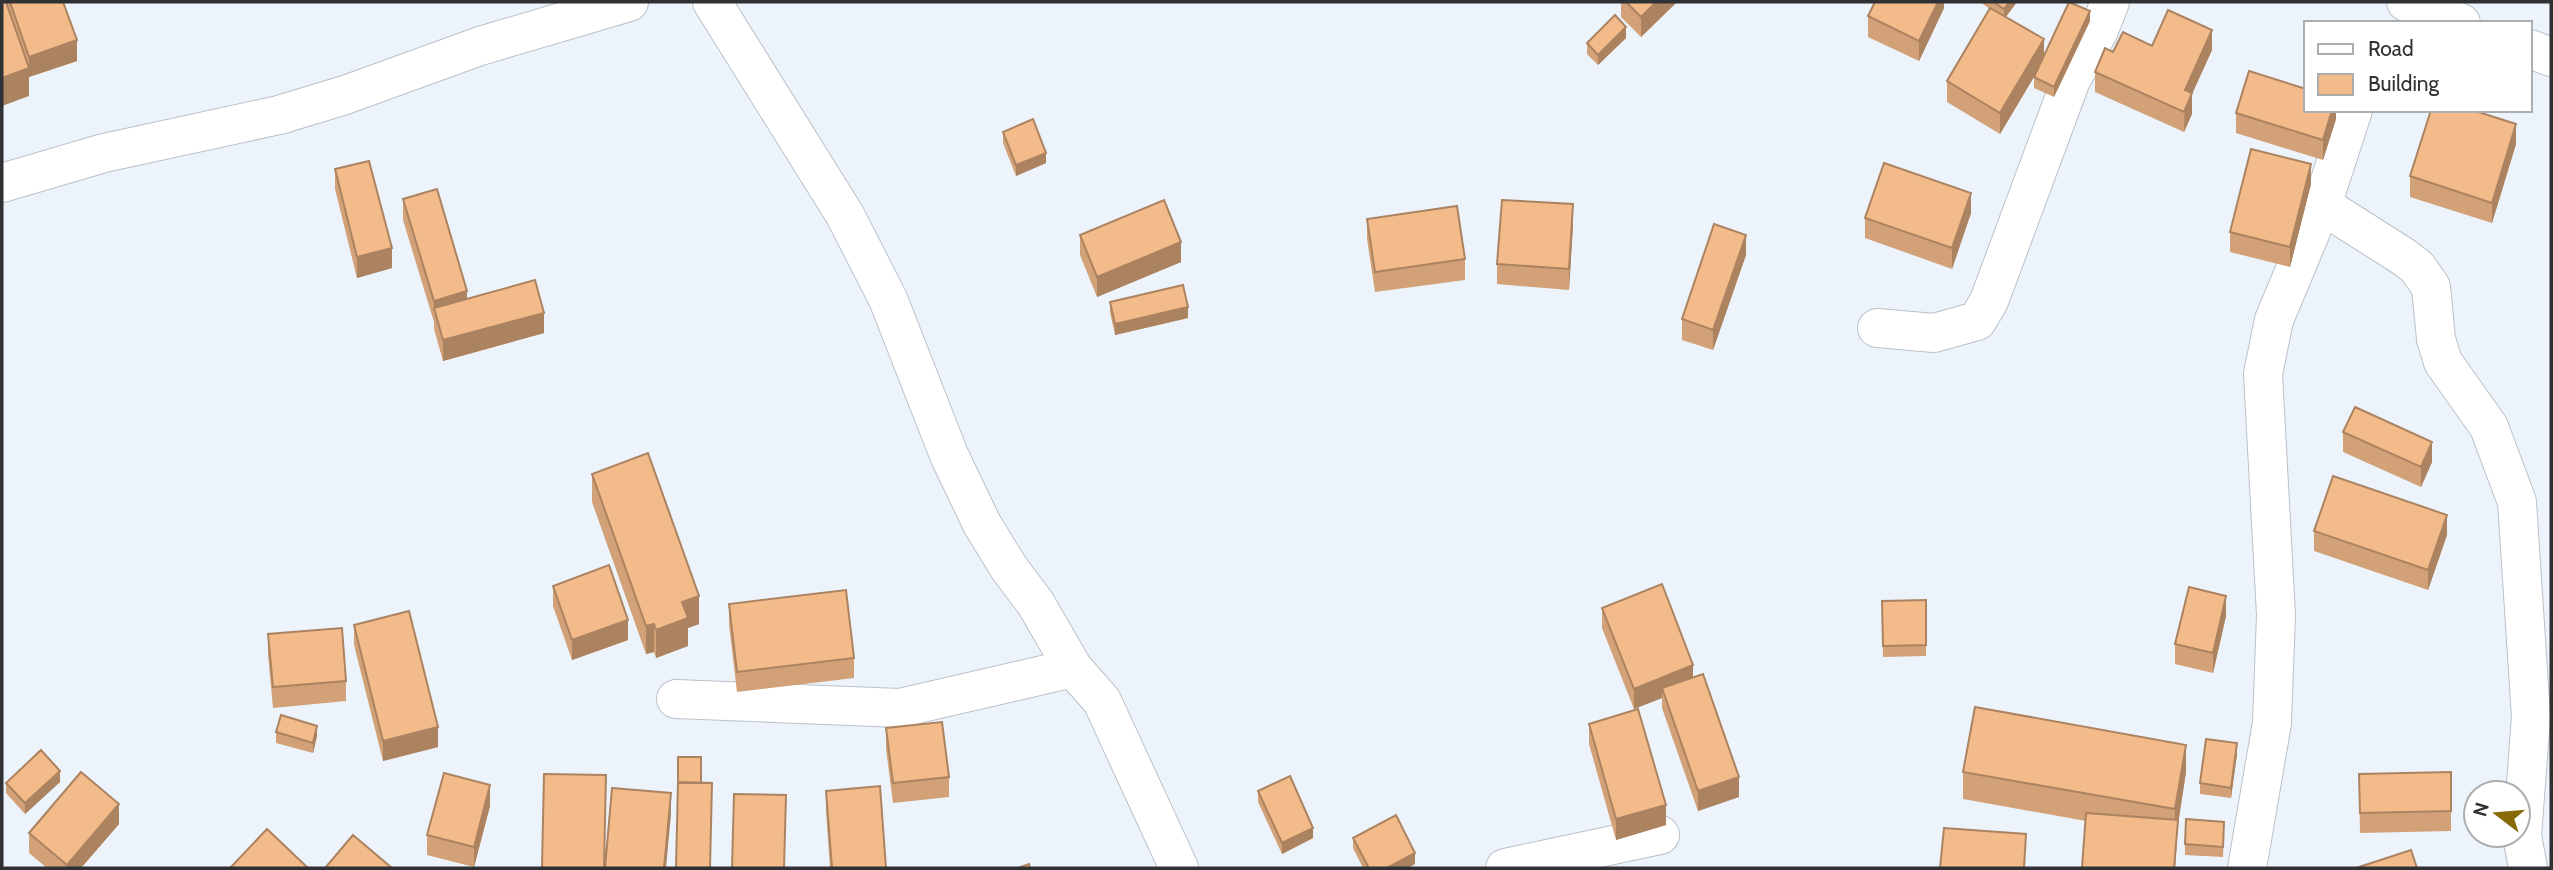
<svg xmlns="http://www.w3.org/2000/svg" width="2553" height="870" viewBox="0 0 2553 870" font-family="Cabin,sans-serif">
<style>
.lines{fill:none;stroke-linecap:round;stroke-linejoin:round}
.minor-casing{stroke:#bbc1c9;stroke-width:40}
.minor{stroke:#fff;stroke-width:38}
.wall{fill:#d2a177}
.shaded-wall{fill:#ab8361}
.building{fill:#f4bb8a;stroke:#ab8361;stroke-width:2}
</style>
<rect width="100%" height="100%" fill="#edf3fb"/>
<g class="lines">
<defs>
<path id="minor" d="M712 2 845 215 888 299 949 455 982 524 1009 568 1036 604 1073 668 1102 701 1179 868
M2406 2 2461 23
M2530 49 2551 57
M2 183 104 153 279 115 345 95 480 46 629 2
M2322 205 2404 257 2417 267 2431 287 2436 339 2443 362 2489 427 2517 502 2531 717 2522 836 2528 868
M1877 328 1934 333 1977 321 1989 301 2071 80 2099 30 2110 2
M676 699 900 708 1073 668
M1505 868 1660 835
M2247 868 2272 723 2276 615 2263 374 2274 320 2322 205 2353 110"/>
</defs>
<use href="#minor" class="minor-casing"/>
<use href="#minor" class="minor"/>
</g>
<path class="wall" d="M2 2H63L77 61 29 77V96Z
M1621 2H1677L1641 37 1621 17Z
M1944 2V8L1919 61 1868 37V16Z
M1980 2H2017L2006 17 2044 55 2090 21 2054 97 2034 88V77L2000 134 1947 102V81L1990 9Z
M1626 38 1598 65 1587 54V43Z
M2152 46 2212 50 2192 94V114L2184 132 2095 92V72L2113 52Z
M2336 110V119L2323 160 2236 133V113Z
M1003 132 1046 163 1016 176 1003 143Z
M2516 144 2492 223 2410 197V176Z
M335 169 392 268 357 278 335 189Z
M2311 184 2290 267 2230 252V232Z
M403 199 467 299 544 333 443 361 434 329V322L403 220Z
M1971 213 1952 269 1865 238V218Z
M1367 219 1465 259V280L1375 292 1367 239Z
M1573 224 1569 290 1497 284V264Z
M1080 235 1181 262 1097 297 1080 255Z
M1746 255 1713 350 1682 340V319Z
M1110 302 1188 318 1115 335 1110 312Z
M2343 432 2432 462 2421 487 2343 452Z
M592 474 699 624 688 628V646L656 658 654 652 646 654 592 502Z
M2314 531 2447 535 2428 590 2314 551Z
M553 586 628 640 572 660 553 606Z
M1926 600V656L1883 657 1882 601Z
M729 604 854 658V678L737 692 729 625Z
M1602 608 1693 677 1739 797 1698 811 1662 708V698L1634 709 1602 628Z
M2226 616 2213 673 2175 664V644Z
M354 625 438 747 383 761 354 645Z
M268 634 346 681V701L273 708 268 654Z
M1589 724 1666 825 1616 840 1589 744Z
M886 728 949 777V797L893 803 886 749Z
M276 732 317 736 313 753 276 743Z
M2237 754 2231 798 2200 794V783Z
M1963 772H2186L2178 824 2175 868H2082L2086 821 1963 799Z
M2451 772V831L2360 833 2359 774Z
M60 782 25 814 6 793V783Z
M826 791 886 868H830L826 811Z
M1258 791 1313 838 1282 854 1258 802Z
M490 806 474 867 427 855V835Z
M119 824 81 868H47L29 853V833Z
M2224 833 2223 857 2185 855V844Z
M1353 838 1415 864 1407 868H1363L1353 848Z"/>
<path class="shaded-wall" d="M1656 2H1677L1641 37V17Z
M1938 2H1944V8L1919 61V41Z
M2009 2H2017L2004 19V9Z
M2090 11V21L2054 97V87Z
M1626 27V38L1598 65V55Z
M2212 30V50L2192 94V114L2184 132 2185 90Z
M2044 39V60L2000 134V113Z
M77 40V61L29 77V96L2 106V78L29 68V57Z
M2332 110H2336V119L2323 160V140Z
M2516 124V144L2492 223V203Z
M1046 153V163L1016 176V165Z
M2311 164V184L2290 267V247Z
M1971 193V213L1952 269V248Z
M1573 204V224L1569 290V269Z
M1746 235V255L1713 350V330Z
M1181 242V262L1097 297V277Z
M392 248V268L357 278V257Z
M467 291V311L434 308V322V301Z
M1188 307V318L1115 335V324Z
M544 313V333L443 361V340Z
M2432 442V462L2421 487V467Z
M2447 515V535L2428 590V570Z
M699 596V624L688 628V646L656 658V630L682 602Z
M2226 596V616L2213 673V653Z
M628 620V640L572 660V640Z
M654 624V652L646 654V626Z
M1693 665V685L1662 688V698L1634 709V689Z
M317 726V736L313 753V743Z
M438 727V747L383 761V741Z
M2237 743V754L2231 798V788Z
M2186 745V772L2178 824 2175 868H2174L2175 809Z
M60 771V782L25 814V803Z
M1739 777V797L1698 811V791Z
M490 785V806L474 867V847Z
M671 793V814L666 868H664Z
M119 804V824L81 868H67V865Z
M1666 805V825L1616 840V819Z
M1313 828V838L1282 854V843Z
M1415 853V864L1407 868H1387Z"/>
<path class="building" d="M2 2H6L29 68 2 78Z
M10 2H63L77 40 29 57Z
M1626 2H1656L1641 17Z
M1875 2H1938L1919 41 1868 16Z
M1994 2H2009L2004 9Z
M2069 2 2090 11 2054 87 2034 77Z
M1990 8 2044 39 2000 113 1947 81Z
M2168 10 2212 30 2185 90 2192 93 2184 112 2095 72 2105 48 2113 52 2123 32 2152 46Z
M1615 15 1626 27 1598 55 1587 43Z
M2249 71 2306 89V110H2332L2323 140 2236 113Z
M2431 110H2472L2516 124 2492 203 2410 176Z
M1033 119 1046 153 1016 165 1003 132Z
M2251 149 2311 164 2290 247 2230 232Z
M369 161 392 248 357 257 335 169Z
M1884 163 1971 193 1952 248 1865 218Z
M437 189 467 291 434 301 403 199Z
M1164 200 1181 242 1097 277 1080 235Z
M1502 200 1573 204 1569 269 1497 264Z
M1457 206 1465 259 1375 272 1367 219Z
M1714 224 1746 235 1713 330 1682 319Z
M535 280 544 313 443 340 434 308Z
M1183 285 1188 307 1115 324 1110 302Z
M2355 407 2432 442 2421 467 2343 432Z
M648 453 699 596 682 602 688 618 656 630 654 624 646 626 592 474Z
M2333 476 2447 515 2428 570 2314 531Z
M609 565 628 620 572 640 553 586Z
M1662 584 1693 665 1634 689 1602 608Z
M2189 587 2226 596 2213 653 2175 644Z
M846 590 854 658 737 672 729 604Z
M1926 600V645L1883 646 1882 601Z
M409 611 438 727 383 741 354 625Z
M342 628 346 681 273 687 268 634Z
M1703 674 1739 777 1698 791 1662 688Z
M1975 707 2186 745 2175 809 1963 772Z
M1638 709 1666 805 1616 819 1589 724Z
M281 715 317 726 313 743 276 732Z
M942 722 949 777 893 783 886 728Z
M2206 739 2237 743 2231 788 2200 783Z
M41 750 60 771 25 803 6 783Z
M678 757H701V783H678Z
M81 772 119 804 67 865 29 833Z
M2451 772V811L2360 813 2359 774Z
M444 773 490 785 474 847 427 835Z
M544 774 606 775 604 868H542Z
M1290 776 1313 828 1282 843 1258 791Z
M678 782 712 783 710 868H676Z
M880 786 886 868H832L826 791Z
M612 788 671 793 664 868H605Z
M734 794 786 795 784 868H732Z
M2086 813 2178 820 2174 868H2082Z
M1396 815 1415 853 1387 868H1369L1353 838Z
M2186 819 2224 822 2223 847 2185 844Z
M1944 828 2026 834 2024 868H1940Z
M267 829 308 868H230Z
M353 835 392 868H325Z
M2411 850 2417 868H2356Z
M1029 864 1030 868H1018Z"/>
<rect width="2553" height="870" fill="none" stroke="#2f3134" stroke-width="7"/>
<rect x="2304" y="21" width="228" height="91" fill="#ffffff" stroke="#acadae" stroke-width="2"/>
<rect x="2318" y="44" width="35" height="10" fill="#ffffff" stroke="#acadae" stroke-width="2"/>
<text x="2368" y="56" font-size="21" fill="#2f3134">Road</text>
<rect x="2318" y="74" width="35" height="21" fill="#f4bb8a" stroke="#acadae" stroke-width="2"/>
<text x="2368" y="91" font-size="21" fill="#2f3134">Building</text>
<g transform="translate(2497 814) rotate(286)"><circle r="33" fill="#ffffff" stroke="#acadae" stroke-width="2"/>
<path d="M0-5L12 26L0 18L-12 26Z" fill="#886b09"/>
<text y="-10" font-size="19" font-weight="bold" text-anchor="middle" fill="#2f3134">N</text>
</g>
</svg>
